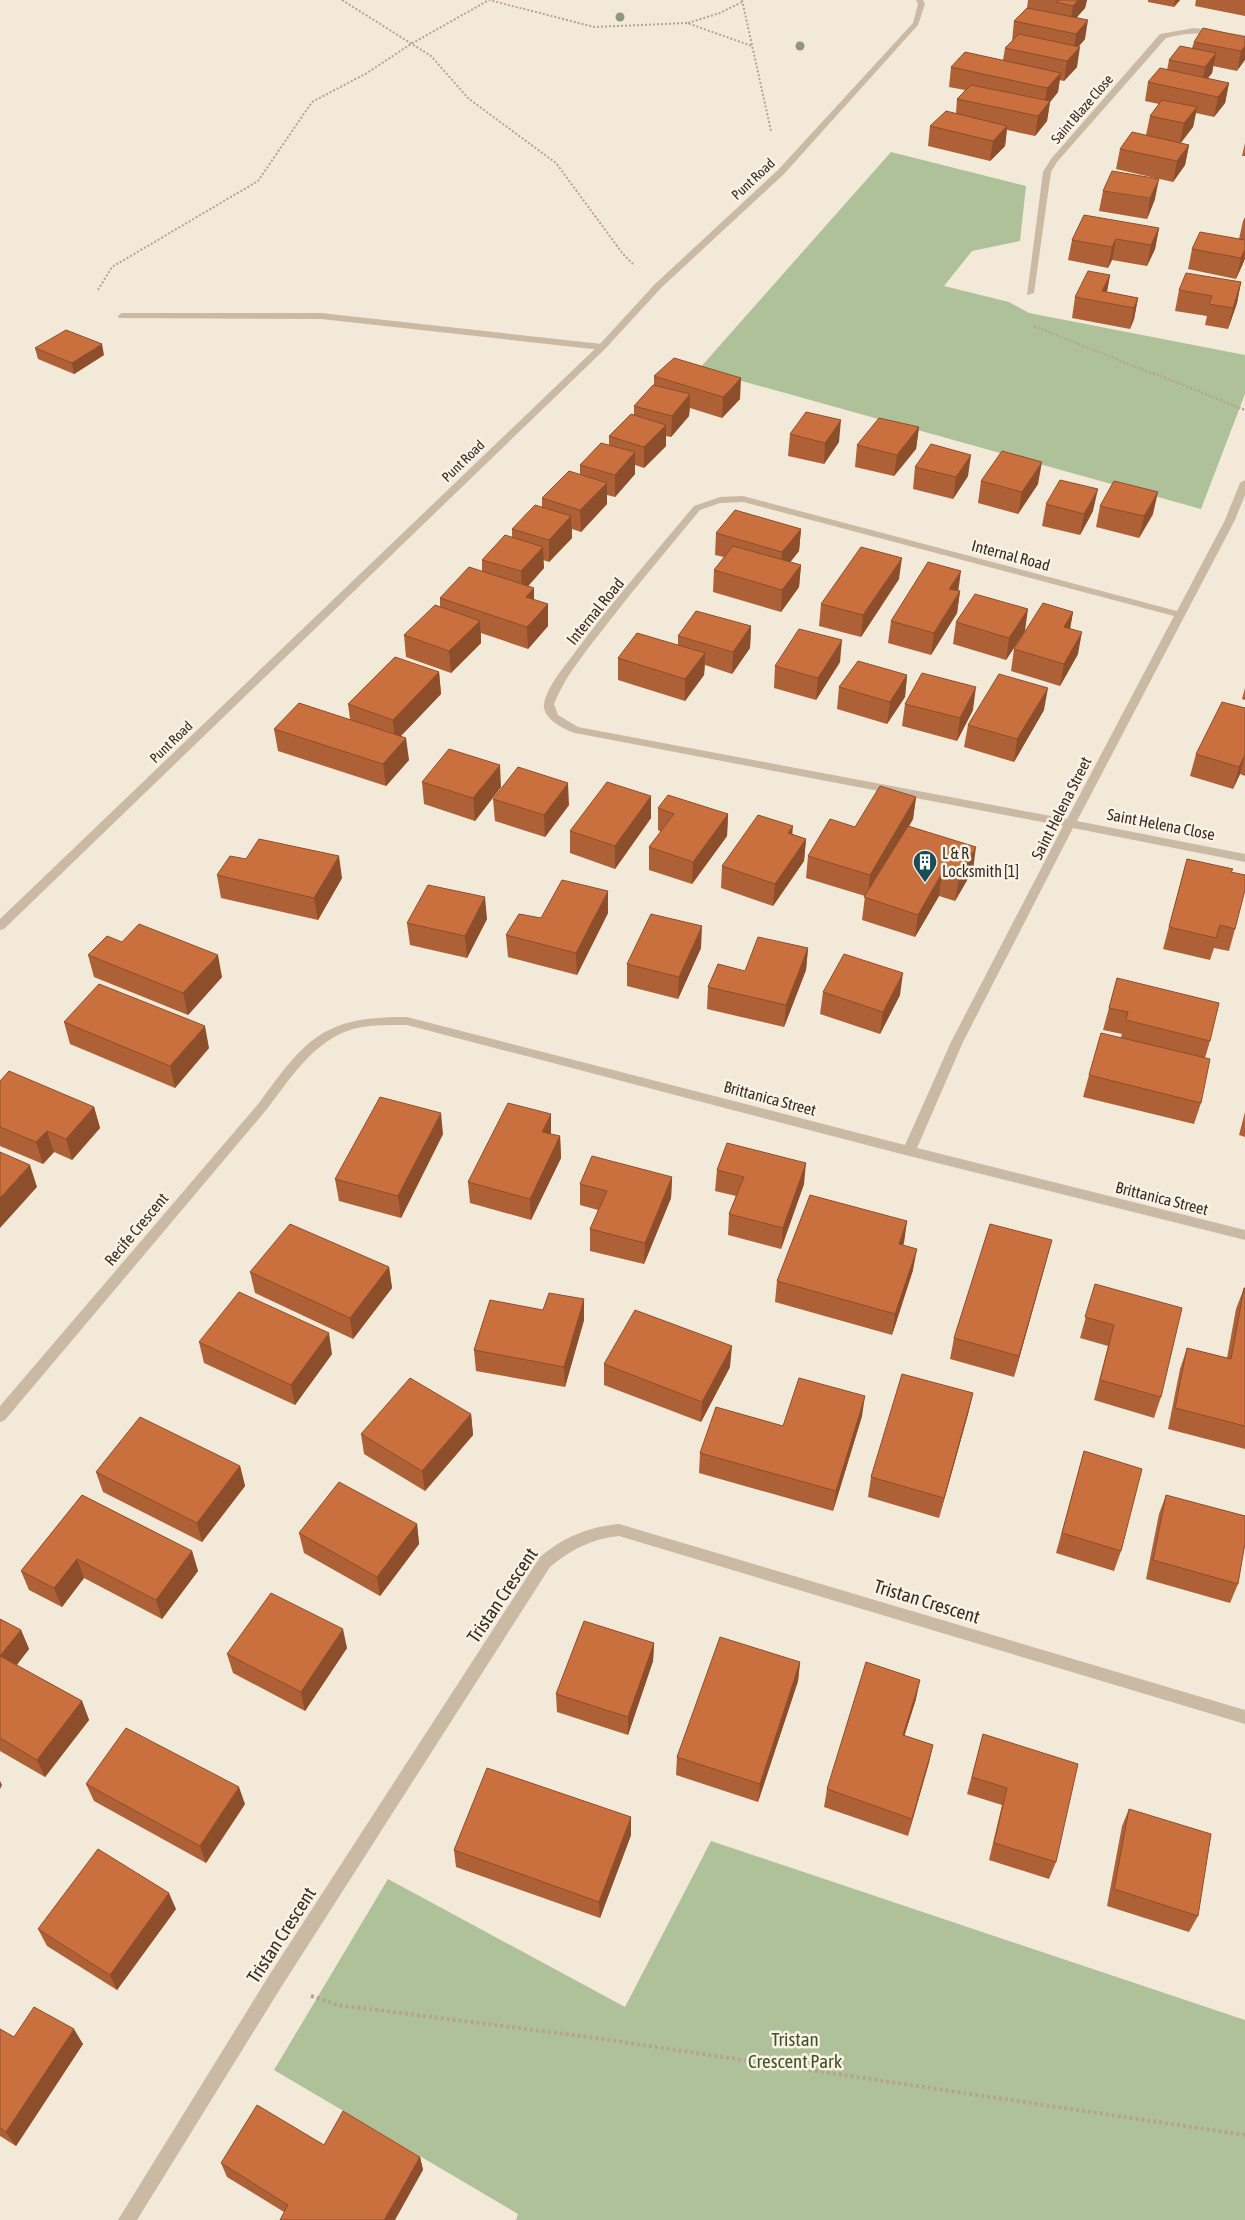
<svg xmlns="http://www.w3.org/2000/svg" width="1245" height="2220" viewBox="0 0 1245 2220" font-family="'Asap Condensed',sans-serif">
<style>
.green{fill:#afc198}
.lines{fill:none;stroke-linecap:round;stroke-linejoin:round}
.path-far2{stroke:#b6a48e;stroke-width:2;stroke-dasharray:2 2;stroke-linecap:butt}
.path-far1{stroke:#b6a48e;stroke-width:2.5;stroke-dasharray:2 2;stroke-linecap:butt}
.path{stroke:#b6a48e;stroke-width:4;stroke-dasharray:3 3;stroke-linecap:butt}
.lane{fill:#cabaa4;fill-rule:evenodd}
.street{fill:#cabaa4;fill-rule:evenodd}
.tree{fill:#909778}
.wall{fill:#ae6036}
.shaded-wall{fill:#8d4e2c}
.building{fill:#ca703f;stroke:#8d4e2c}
.labels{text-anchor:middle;stroke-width:5;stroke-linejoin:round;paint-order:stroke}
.far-street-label{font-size:14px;fill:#352d26;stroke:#faf2e5}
.street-label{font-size:16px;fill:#352d26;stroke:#faf2e5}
.poi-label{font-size:16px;fill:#352d26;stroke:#faf2e5;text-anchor:start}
.near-street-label{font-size:19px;fill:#352d26;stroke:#faf2e5}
.near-park-label{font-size:19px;fill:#405429;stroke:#faf2e5}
</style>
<rect width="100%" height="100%" fill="#f2e9d9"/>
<path class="green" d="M891 152 1026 186 1020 241 972 251 944 286 1009 302 1029 313 1245 355V394L1201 509 699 369Z
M711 1841 1245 2020V2220H516L518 2214 274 2070 388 1879 625 2007Z"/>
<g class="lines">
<path class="path-far2" d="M342 0 431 56 469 99 556 163 623 254 633 264
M742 0 771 131
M688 23 720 13 742 2
M98 290 112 267 258 181 312 102 367 73 411 44 489 0 594 27 687 23 752 46
M1034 326 1156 375"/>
<path class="path-far1" d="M1153 373 1245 410"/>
<path class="path" d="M311 1996 338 2005 589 2037 1245 2135"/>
<path class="lane" d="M122 313H321L602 344 606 347 602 350 321 319 119 318 118 316Z"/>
<path class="street" d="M916 0H923L925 4 918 25 784 174 661 288 605 349 4 929 0 930V919L599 345 655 284 778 170 913 23 918 4Z
M1194 28 1245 35V39C1218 34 1193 30 1166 38L1057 162 1051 172 1034 293 1027 295 1043 172 1051 159 1160 34Z
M1245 480V495L1235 520 1077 821 1245 854V862L1073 828 963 1042 917 1148 1245 1230V1240L909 1156 407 1025C389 1025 371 1024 353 1029 314 1040 290 1079 267 1109L5 1420 0 1422V1406L259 1103C306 1039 323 1016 407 1017L905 1145 951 1042 1063 826 575 733C564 730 542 718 544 704 547 687 563 668 573 655 611 603 653 555 694 506L720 497 743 496 1177 611 1225 520 1240 483ZM743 502 1174 616 1067 819 578 727 558 715 554 704C566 674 588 649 607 624 637 585 669 548 700 510L720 503Z
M619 1524 1245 1710V1724L619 1536C591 1539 572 1549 550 1567L280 1989 137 2220H118L268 1977 540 1557C564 1537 588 1527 619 1524Z"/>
</g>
<g class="tree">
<circle cx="620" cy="17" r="4.5"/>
<circle cx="800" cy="46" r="4.5"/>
</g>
<path class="wall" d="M1028 0H1087L1085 8 1077 17 1085 39 1078 47 1077 67 1064 81 1059 80 1058 92 1050 102 1047 121 1035 136 1007 130 1005 146 990 161 928 146 930 126 956 113 957 99 965 90 949 87 951 67 1003 60 1005 48 1012 41 1014 21 1027 8Z
M1148 0H1180L1174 7 1148 2Z
M1196 0H1245V16L1195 6Z
M1245 37 1237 71 1213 66 1212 73 1207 79 1229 83 1225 103 1214 117 1196 113 1193 127 1181 143 1189 145 1185 165 1173 182 1116 169 1120 149 1146 135 1150 116 1159 104 1145 101 1148 82 1167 70 1169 60 1192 48 1194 42Z
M1245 143V156H1242Z
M1103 191 1155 199 1147 219 1099 211Z
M1245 217V259L1236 279 1188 269 1192 249 1239 239 1243 221Z
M1159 228 1155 249 1147 266 1112 260 1108 268 1068 260 1072 240Z
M1110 275 1107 292 1138 298 1134 319 1130 329 1072 318 1075 297Z
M1241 282 1237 303 1228 329 1205 325 1207 316 1175 311 1179 290Z
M35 348 104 355 74 374 38 359Z
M654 376 740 399 722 418 690 408 689 416 671 437 666 436V446L644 468 635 465V474L615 497 607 495V504L581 532 572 529V538L549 562 543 560 544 568 528 586 534 600 548 604V626L528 649 481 633V643L451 673 406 657 404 635 440 607V598L482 572V560L512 538V529L542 508V498L580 474V465L609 445V436L634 415V406L654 385Z
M919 427 916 449 894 476 855 467 857 445Z
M790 434 839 442 824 464 788 456Z
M915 467 968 476 953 499 913 489Z
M981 481 1038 484 1018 514 978 503Z
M1046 504 1093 511 1080 535 1042 526Z
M1100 506 1153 514 1139 538 1096 527Z
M801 529 799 551 790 562 801 565 799 587 781 612 713 592 714 570 724 557 715 555 716 533Z
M899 579 861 637 819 626 821 604Z
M960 591 957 613 931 655 888 643 891 621Z
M1073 612 1070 629 1078 654 1060 686 1011 671 1014 649Z
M956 622 1025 631 1006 660 953 644Z
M751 626 750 648 732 674 705 665 704 675 685 701 618 680V658L678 645V636Z
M840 662 816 700 774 688 775 666Z
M439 672 441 694 401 736 409 760 386 786 278 751 274 729 350 719 348 704Z
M907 675 905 697 887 724 837 709 839 687Z
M1245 688V700L1242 699Z
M905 704 973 710 957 741 902 726Z
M1245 708V776L1240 774 1233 789 1190 776 1196 754Z
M1044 710 1014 762 964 747 968 725Z
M422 782 501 787 475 821 424 804Z
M651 796V818L615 869 570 853V831Z
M916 797 913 819 909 826 973 870 955 901 939 896 915 937 862 920 865 896 806 878 808 856 855 827Z
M493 799 569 805 545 837 495 821Z
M658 808 728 814 727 836 692 884 649 870V847L661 832 658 830Z
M792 834 806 839 804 861 773 906 721 888 722 866Z
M1187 859 1232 872 1235 929 1229 951 1214 948 1210 960 1163 949Z
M217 875 342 878 318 920 221 898Z
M608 913 577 975 508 957 506 935 541 918Z
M487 919 467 958 410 945 407 923Z
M122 942 222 977 188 1015 94 977 88 955Z
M701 948 678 999 627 986V964Z
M808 948 806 970 784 1027 707 1009 708 987 745 971Z
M1117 978 1210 1041 1205 1058 1201 1103 1194 1124 1083 1097 1089 1075 1121 1037 1122 1034 1103 1030Z
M823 992 900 995 880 1034 820 1014Z
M64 1022 209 1048 175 1088 70 1044Z
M0 1081 94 1107 100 1128 72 1160 54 1152 43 1164 0 1146Z
M1245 1112V1137L1239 1135Z
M443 1134 401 1218 339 1201 335 1179Z
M560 1136 561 1158 531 1220 470 1203 468 1182Z
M717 1170 804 1184 781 1249 728 1235 729 1214 736 1196 715 1191Z
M672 1177 671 1198 644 1264 590 1251V1229L598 1210 580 1205V1184Z
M907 1221 903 1245 913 1270 892 1335 775 1302 777 1281Z
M1046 1262 1014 1377 950 1359 954 1338Z
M389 1267 392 1288 353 1339 255 1293 250 1272Z
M1095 1284 1161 1397 1154 1418 1094 1400 1108 1346 1080 1338Z
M1244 1288H1245V1449L1168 1429 1180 1369 1187 1348 1227 1358 1236 1309Z
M584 1299V1320L565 1387 476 1371 474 1350 543 1310Z
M199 1342 332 1354 295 1405 204 1363Z
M604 1364 730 1367 701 1422 604 1385Z
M973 1393 968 1414 939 1518 868 1497 871 1477Z
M471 1414 473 1435 425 1491 364 1454 361 1434Z
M862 1416 833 1511 699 1473 700 1453 783 1426Z
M1084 1451 1121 1551 1114 1571 1056 1553Z
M240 1466 245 1486 202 1542 103 1492 96 1472Z
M82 1495 192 1551 198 1571 162 1619 84 1578 62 1607 29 1590 21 1571Z
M1166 1495 1238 1584 1230 1603 1146 1579 1159 1514Z
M417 1524 419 1544 380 1596 304 1553 299 1533Z
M0 1619 21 1630 29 1649 17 1665 82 1701 89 1720 45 1777 0 1751Z
M654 1643 653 1661 628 1735 557 1712 556 1694Z
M347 1648 305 1711 233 1673 227 1654Z
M800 1662 798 1681 758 1802 676 1775 677 1757Z
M916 1699 904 1736 933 1745 908 1836 824 1807 827 1789Z
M983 1734 1056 1862 1049 1879 989 1860 1002 1805 967 1794Z
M86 1784 245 1804 206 1863 94 1801Z
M1129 1809 1198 1916 1189 1932 1107 1906 1122 1826Z
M631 1835 600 1918 456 1867 454 1850Z
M176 1909 117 1990 47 1946 38 1929Z
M0 2029 14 2037 83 2044 16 2146 0 2136Z
M420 2157 423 2170 284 2212 227 2177 221 2163Z"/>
<path class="shaded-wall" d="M1078 0H1087L1085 8 1070 25 1073 6Z
M1175 0H1180L1174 7Z
M1088 20 1085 39 1073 53 1076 34Z
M1245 46V60L1237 71 1241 51Z
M1080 47 1077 67 1064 81 1067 61Z
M1216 53 1212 73 1201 87 1205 67Z
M1061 73 1058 92 1050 102 1047 121 1035 136 1038 116 1044 108 1047 88Z
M1229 83 1225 103 1214 117 1218 97Z
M1197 107 1193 127 1180 143 1184 123Z
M1007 126 1005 146 990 161 993 141Z
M1189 145 1185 165 1173 182 1177 161Z
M1159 179 1155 199 1147 219 1150 198Z
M1159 228 1155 249 1147 266 1151 245Z
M1116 239 1112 260 1108 268 1112 247Z
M1245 249 1244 261 1236 279 1241 258Z
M1110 275 1106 296 1102 291Z
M1241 282 1237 303 1228 329 1233 308Z
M1138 298 1134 319 1130 329 1134 308Z
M102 344 104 355 74 374 72 363Z
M741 378 740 399 722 418 723 397Z
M690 394 689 416 671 437 672 416Z
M841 420 839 442 824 464 825 443Z
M666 425V446L644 468V447Z
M919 427 916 449 894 476 897 455Z
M635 452V474L615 497V475Z
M971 455 968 476 953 499 956 477Z
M1042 462 1038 484 1018 514 1022 492Z
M607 483V504L581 532 580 510Z
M1098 489 1093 511 1080 535 1084 514Z
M1158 492 1153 514 1139 538 1144 516Z
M571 516 572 538 549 562V540Z
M801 529 799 551 781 574 782 552Z
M543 547 544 568 522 593 521 571Z
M902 558 899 579 861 637 863 615Z
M801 565 799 587 781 612 782 590Z
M961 571 958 593 949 589Z
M534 588V610L526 597Z
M960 591 957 613 931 655 934 633Z
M548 604V626L528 649 527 627Z
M1028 609 1025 631 1006 660 1009 638Z
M1073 612 1069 634 1064 627Z
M480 621 481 643 451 673 449 651Z
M751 626 750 648 732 674 733 652Z
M1082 632 1078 654 1060 686 1064 664Z
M842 640 840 662 816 700 818 678Z
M705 653 704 675 685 701V679Z
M439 672 441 694 395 742 393 720Z
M907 675 905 697 887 724 890 702Z
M976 687 973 710 957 741 960 718Z
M1048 688 1044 710 1014 762 1017 739Z
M406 738 409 760 386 786 383 764Z
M1245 755 1240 774 1233 789 1239 767Z
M500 765 501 787 475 821 473 798Z
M568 783 569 805 545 837 544 815Z
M651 796V818L615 869V846Z
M916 797 913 819 868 897 870 875Z
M728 814 727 836 692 884 693 862Z
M793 826 791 848 788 833Z
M806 839 804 861 773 906 775 884Z
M976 847 973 870 955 901 959 878Z
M339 856 342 878 318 920 314 898Z
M942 873 939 896 915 937 918 915Z
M608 891V913L577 975 576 953Z
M485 897 487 919 467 958 465 936Z
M702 926 701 948 678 999 679 977Z
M808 948 806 970 784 1027 786 1005Z
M218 955 222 977 188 1015 183 993Z
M903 973 900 995 880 1034 883 1012Z
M205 1026 209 1048 175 1088 170 1066Z
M94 1107 100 1128 72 1160 66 1139Z
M441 1113 443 1134 401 1218 398 1196Z
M551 1114V1136L542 1132Z
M47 1131 54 1152 43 1164 36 1142Z
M560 1136 561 1158 531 1220 530 1199Z
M806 1163 804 1184 781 1249 783 1228Z
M30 1165 37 1187 0 1228V1198Z
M672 1177 671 1198 644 1264 645 1243Z
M907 1221 904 1243 895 1265 899 1244Z
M1052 1240 1046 1262 1014 1377 1019 1356Z
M917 1249 913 1270 892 1335 895 1314Z
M389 1267 392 1288 353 1339 350 1318Z
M584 1299V1320L565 1387 564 1367Z
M329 1333 332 1354 295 1405 291 1385Z
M732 1346 730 1367 701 1422 702 1402Z
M973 1393 968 1414 939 1518 944 1498Z
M865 1396 862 1416 833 1511 836 1491Z
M471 1414 473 1435 425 1491 422 1471Z
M240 1466 245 1486 202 1542 197 1523Z
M417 1524 419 1544 380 1596 377 1577Z
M192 1551 198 1571 162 1619 156 1600Z
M77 1559 84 1578 62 1607 54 1588Z
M343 1629 347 1648 305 1711 301 1692Z
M21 1630 29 1649 9 1674 0 1656Z
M654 1643 653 1661 628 1735V1717Z
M800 1662 798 1681 758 1802 760 1784Z
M920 1680 916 1699 899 1753 903 1735Z
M82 1701 89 1720 45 1777 37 1760Z
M933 1745 929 1763 908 1836 912 1819Z
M0 1781 2 1785 0 1789Z
M239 1787 245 1804 206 1863 200 1846Z
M631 1817V1835L600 1918 599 1902Z
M169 1893 176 1909 117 1990 110 1975Z
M74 2029 83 2044 16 2146 6 2132Z
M420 2157 423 2170 395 2220H384Z"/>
<path class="building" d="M1058 0H1078L1073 6 1056 2Z
M1027 8 1088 20 1076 34 1014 21Z
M1203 28 1245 37V46L1241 51 1194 42Z
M1019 34 1080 47 1067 61 1005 48Z
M1180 46 1216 53 1205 67 1169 60Z
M965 52 1061 73 1047 88 951 67Z
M1160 68 1229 83 1218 97 1148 82Z
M971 85 1050 101 1038 116 957 99Z
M1162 100 1197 107 1184 123 1150 116Z
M946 111 1007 126 993 141 930 126Z
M1132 132 1189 145 1177 161 1120 149Z
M1112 171 1159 179 1150 198 1103 191Z
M1084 215 1159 228 1151 245 1116 239 1112 247 1072 240Z
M1200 232 1245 240V249L1241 258 1192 249Z
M1088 271 1110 275 1102 291 1138 298 1134 308 1075 297Z
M1186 273 1241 282 1233 308 1209 304 1212 296 1179 290Z
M66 330 102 344 72 363 35 348Z
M674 358 741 378 723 397 654 376Z
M653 385 690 394 672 416 634 406Z
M806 412 841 420 825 443 790 434Z
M631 414 666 425 644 447 609 436Z
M879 418 919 427 897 455 857 445Z
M601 443 635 452 615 475 580 465Z
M931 444 971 455 956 477 915 467Z
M1002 451 1042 462 1022 492 981 481Z
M569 471 607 483 580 510 542 498Z
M1060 480 1098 489 1084 514 1046 504Z
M1114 481 1158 492 1144 516 1100 506Z
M535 505 571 516 549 540 512 529Z
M735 510 801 529 782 552 716 533Z
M505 535 543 547 521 571 482 560Z
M733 546 801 565 782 590 714 570Z
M861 547 902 558 863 615 821 604Z
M928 562 961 571 949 589 960 591 934 633 891 621Z
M469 567 534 588 526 597 548 604 527 627 440 598Z
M975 594 1028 609 1009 638 956 622Z
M1043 603 1073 612 1064 627 1082 632 1064 664 1014 649Z
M435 605 480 621 449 651 404 635Z
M696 611 751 626 733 652 678 636Z
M799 629 842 640 818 678 775 666Z
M637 633 705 653 685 679 618 658Z
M395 657 439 672 393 720 348 704Z
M858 661 907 675 890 702 839 687Z
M922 673 976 687 960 718 905 704Z
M999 674 1048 688 1017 739 968 725Z
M1222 702 1245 708V755L1239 767 1196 754Z
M299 703 406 738 383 764 274 729Z
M449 749 500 765 473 798 422 782Z
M518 767 568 783 544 815 493 799Z
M607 782 651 796 615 846 570 831Z
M880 786 916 797 870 875 808 856 830 819 855 827Z
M668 795 728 814 693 862 649 847 674 814 658 808Z
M758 815 793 826 788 833 806 839 775 884 722 866Z
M908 826 976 847 959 878 942 873 918 915 864 897Z
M259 839 339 856 314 898 217 875 230 856 246 859Z
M1187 859 1233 869 1231 872 1245 875V890L1235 929 1220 925 1216 938 1169 927Z
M562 880 608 891 576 953 506 935 519 914 541 918Z
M428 885 485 897 465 936 407 923Z
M651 914 702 926 679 977 627 964Z
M139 924 218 955 183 993 88 955 107 936 122 942Z
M758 937 808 948 786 1005 708 987 718 964 745 971Z
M844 954 903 973 883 1012 823 992Z
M1117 978 1219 1003 1210 1041 1126 1020 1128 1012 1109 1008Z
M99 984 205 1026 170 1066 64 1022Z
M1101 1033 1210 1059 1201 1103 1089 1075Z
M9 1071 94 1107 66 1139 47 1131 36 1142 0 1127V1081Z
M380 1097 441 1113 398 1196 335 1179Z
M508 1103 551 1114 542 1132 560 1136 530 1199 468 1182Z
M727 1143 806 1163 783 1228 729 1214 744 1177 717 1170Z
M0 1152 30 1165 0 1198Z
M592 1156 672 1177 645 1243 590 1229 607 1191 580 1184Z
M810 1195 907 1221 899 1244 917 1249 895 1314 777 1281Z
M290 1224 389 1267 350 1318 250 1272Z
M990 1224 1052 1240 1019 1356 954 1338Z
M1095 1284 1182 1308 1161 1397 1100 1380 1114 1325 1085 1317Z
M1244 1288H1245V1426L1175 1408 1187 1348 1231 1359Z
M239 1292 329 1333 291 1385 199 1342Z
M549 1293 584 1299 564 1367 474 1350 490 1300 543 1310Z
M635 1310 732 1346 702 1402 604 1364Z
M902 1374 973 1393 944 1498 871 1477Z
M410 1378 471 1414 422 1471 361 1434Z
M799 1378 865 1396 836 1491 700 1453 716 1407 783 1426Z
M140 1417 240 1466 197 1523 96 1472Z
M1084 1451 1142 1469 1121 1551 1062 1533Z
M339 1482 417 1524 377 1577 299 1533Z
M82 1495 192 1551 156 1600 77 1559 54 1588 21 1571Z
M1166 1495 1245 1516V1543L1238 1584 1153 1560Z
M271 1593 343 1629 301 1692 227 1654Z
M0 1619 21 1630 0 1656 82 1701 37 1760 0 1738Z
M584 1621 654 1643 628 1717 556 1694Z
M720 1637 800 1662 760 1784 677 1757Z
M866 1662 920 1680 903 1735 933 1745 912 1819 827 1789Z
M126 1728 239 1787 200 1846 86 1784Z
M983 1734 1078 1764 1056 1862 994 1843 1007 1788 972 1777Z
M487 1768 631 1817 599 1902 454 1850Z
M1129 1809 1211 1834 1198 1916 1114 1889Z
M98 1849 169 1893 110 1975 38 1929Z
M34 2007 74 2029 6 2132 0 2128V2029L14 2037Z
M257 2105 324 2145 343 2111 420 2157 384 2220H280L288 2205 221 2163Z"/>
<defs>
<symbol id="building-pin" viewBox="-11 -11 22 30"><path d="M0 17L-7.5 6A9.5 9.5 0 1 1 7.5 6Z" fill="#1a4d58" stroke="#faf2e5"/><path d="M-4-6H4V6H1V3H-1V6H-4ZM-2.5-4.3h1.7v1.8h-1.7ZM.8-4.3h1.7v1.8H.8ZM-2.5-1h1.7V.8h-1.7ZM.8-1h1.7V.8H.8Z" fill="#fff"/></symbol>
</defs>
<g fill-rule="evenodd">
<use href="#building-pin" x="911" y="848" width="28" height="38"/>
</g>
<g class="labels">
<g class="far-street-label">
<text transform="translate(1082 109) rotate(-49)" y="5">Saint Blaze Close</text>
<text transform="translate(753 179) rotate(-43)" y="5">Punt Road</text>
<text transform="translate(463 461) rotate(-44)" y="5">Punt Road</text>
<text transform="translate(171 742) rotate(-44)" y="5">Punt Road</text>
</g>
<g class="street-label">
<text transform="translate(1011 555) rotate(15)" y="6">Internal Road</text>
<text transform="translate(595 611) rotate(-51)" y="6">Internal Road</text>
<text transform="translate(1061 808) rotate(-63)" y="6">Saint Helena Street</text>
<text transform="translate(1161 824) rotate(11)" y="6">Saint Helena Close</text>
<text transform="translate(770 1098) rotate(15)" y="6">Brittanica Street</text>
<text transform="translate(1162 1198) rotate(14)" y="6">Brittanica Street</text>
<text transform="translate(136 1229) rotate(-50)" y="6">Recife Crescent</text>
</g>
<g class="poi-label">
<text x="942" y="859">L &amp; R<tspan x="942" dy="18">Locksmith [1]</tspan></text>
</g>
<g class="near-street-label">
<text transform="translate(502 1595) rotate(-56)" y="7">Tristan Crescent</text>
<text transform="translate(927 1601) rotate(17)" y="7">Tristan Crescent</text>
<text transform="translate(281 1935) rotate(-57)" y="7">Tristan Crescent</text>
</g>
<g class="near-park-label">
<text x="795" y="2046">Tristan<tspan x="795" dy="22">Crescent Park</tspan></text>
</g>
</g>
</svg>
